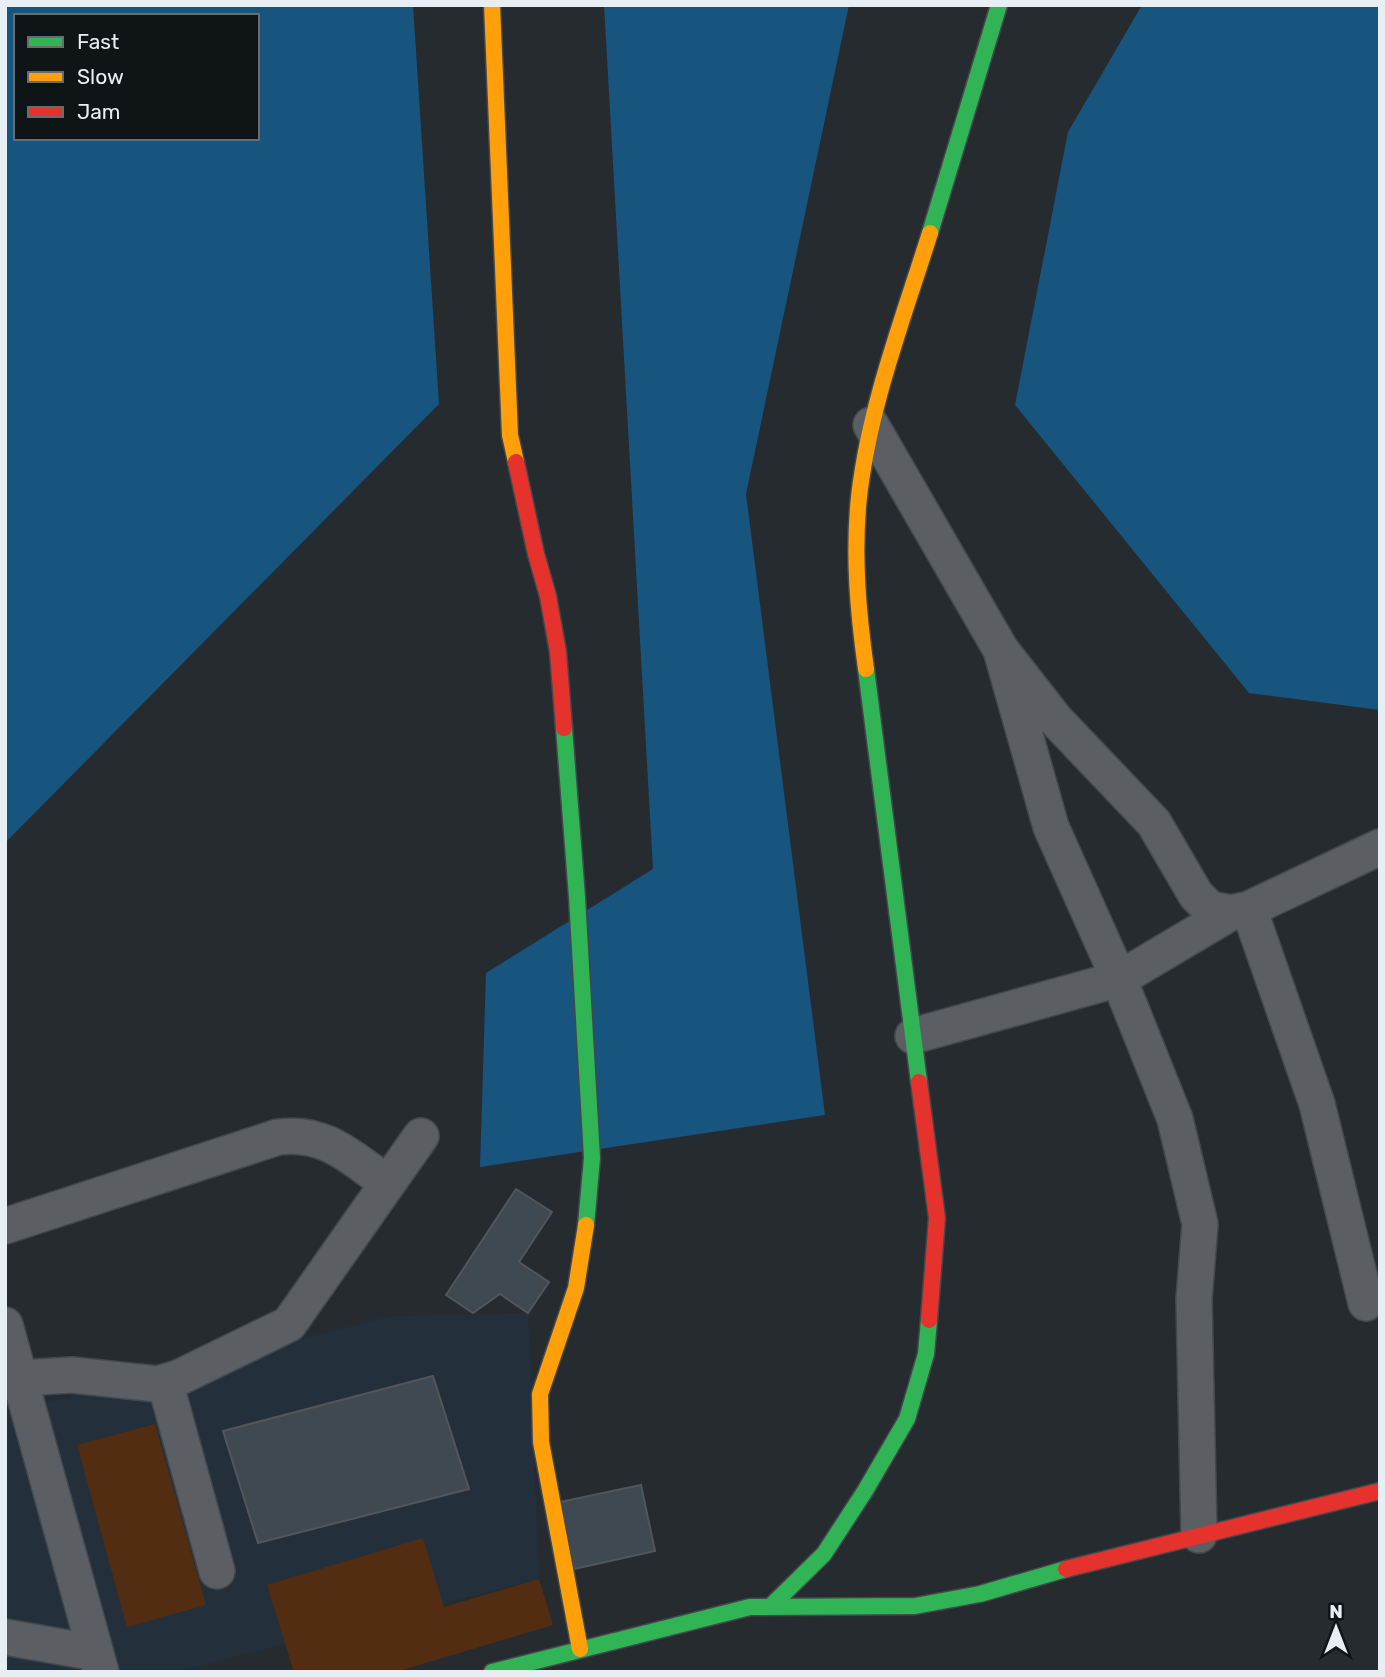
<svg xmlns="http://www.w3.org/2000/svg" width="1385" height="1677" viewBox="0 0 1385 1677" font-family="Rubik,sans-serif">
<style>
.built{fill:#23303c}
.green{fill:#522d12}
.water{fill:#17547e;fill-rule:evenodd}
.building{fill:#3f4951;stroke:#52565a;stroke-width:2}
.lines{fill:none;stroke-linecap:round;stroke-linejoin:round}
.street-casing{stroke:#43484c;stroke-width:38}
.fast-casing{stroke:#43484c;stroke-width:19}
.slow-casing{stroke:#43484c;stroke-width:19}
.jam-casing{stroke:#43484c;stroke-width:19}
.street{stroke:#5b5f63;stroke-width:35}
.fast{stroke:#30b455;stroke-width:16}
.slow{stroke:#ff9f0a;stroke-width:16}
.jam{stroke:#e5322d;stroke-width:16}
</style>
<rect width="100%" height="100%" fill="#262b30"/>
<path class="built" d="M528 1313 539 1579 176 1672H5V1413L393 1316Z"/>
<path class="green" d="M155 1424 206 1605 127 1627 77 1445Z
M423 1538 444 1607 539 1579 553 1625 396 1672H294L267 1585Z"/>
<path class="water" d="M5 5H413L439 404 5 843ZM16 16H257V138H16Z
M604 5H849L746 494 825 1115 480 1167 486 973 653 869Z
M1142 5H1380V710L1249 693 1015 405 1068 132Z"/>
<path class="building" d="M516 1189 552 1212 519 1262 549 1282 528 1313 500 1294 473 1313 446 1295Z
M433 1376 469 1489 258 1543 223 1431Z
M641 1485 655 1551 574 1569 560 1502Z"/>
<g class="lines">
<defs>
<path id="street" d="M871 425 1001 650 1055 719 1154 823 1196 895 1210 909 1230 913 1249 909 1380 847
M1001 650 1051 827 1119 979 1175 1119 1200 1224 1194 1299 1199 1535
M1249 909 1317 1104 1366 1303
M913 1036 1119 979 1230 913
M5 1226 278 1137C326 1131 350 1157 386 1182
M5 1325 101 1672
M5 1382 19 1378 72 1375 157 1384 178 1378 289 1324 421 1136
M165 1382 217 1571
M5 1637 96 1653"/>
<path id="fast" d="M930 233 999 5
M866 669 919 1082
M564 728 577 897 592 1158 586 1225
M770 1607 824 1554 865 1491 907 1419 926 1354 929 1320
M492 1672 750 1607 915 1606 980 1594 1066 1569"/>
<path id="slow" d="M492 5 510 435 516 462
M866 669C858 612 853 555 859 497 869 407 903 319 930 233
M580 1649 541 1442 540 1394 576 1288 586 1225"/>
<path id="jam" d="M516 462 536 554 548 596 558 652 564 728
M919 1082 937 1218 929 1320
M1066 1569 1380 1491"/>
</defs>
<use href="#street" class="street-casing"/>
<use href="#fast" class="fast-casing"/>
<use href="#slow" class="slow-casing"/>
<use href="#jam" class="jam-casing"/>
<use href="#street" class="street"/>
<use href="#fast" class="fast"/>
<use href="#slow" class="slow"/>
<use href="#jam" class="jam"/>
</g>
<rect width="1385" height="1677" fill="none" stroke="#e8eff4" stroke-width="14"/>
<rect x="14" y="14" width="245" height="126" fill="#0f1417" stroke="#666c6f" stroke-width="2"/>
<rect x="28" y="37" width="35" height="10" fill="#30b455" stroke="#666c6f" stroke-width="2"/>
<text x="77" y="49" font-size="21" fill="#e8eff4">Fast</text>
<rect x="28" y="72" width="35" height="10" fill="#ff9f0a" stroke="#666c6f" stroke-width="2"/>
<text x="77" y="84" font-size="21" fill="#e8eff4">Slow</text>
<rect x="28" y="107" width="35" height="10" fill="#e5322d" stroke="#666c6f" stroke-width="2"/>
<text x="77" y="119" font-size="21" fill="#e8eff4">Jam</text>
<g transform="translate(1336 1628)" stroke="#0f1417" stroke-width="5" paint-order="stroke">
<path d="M0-5L12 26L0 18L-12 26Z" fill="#e8eff4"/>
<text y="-10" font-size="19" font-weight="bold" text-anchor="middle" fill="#e8eff4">N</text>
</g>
</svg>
